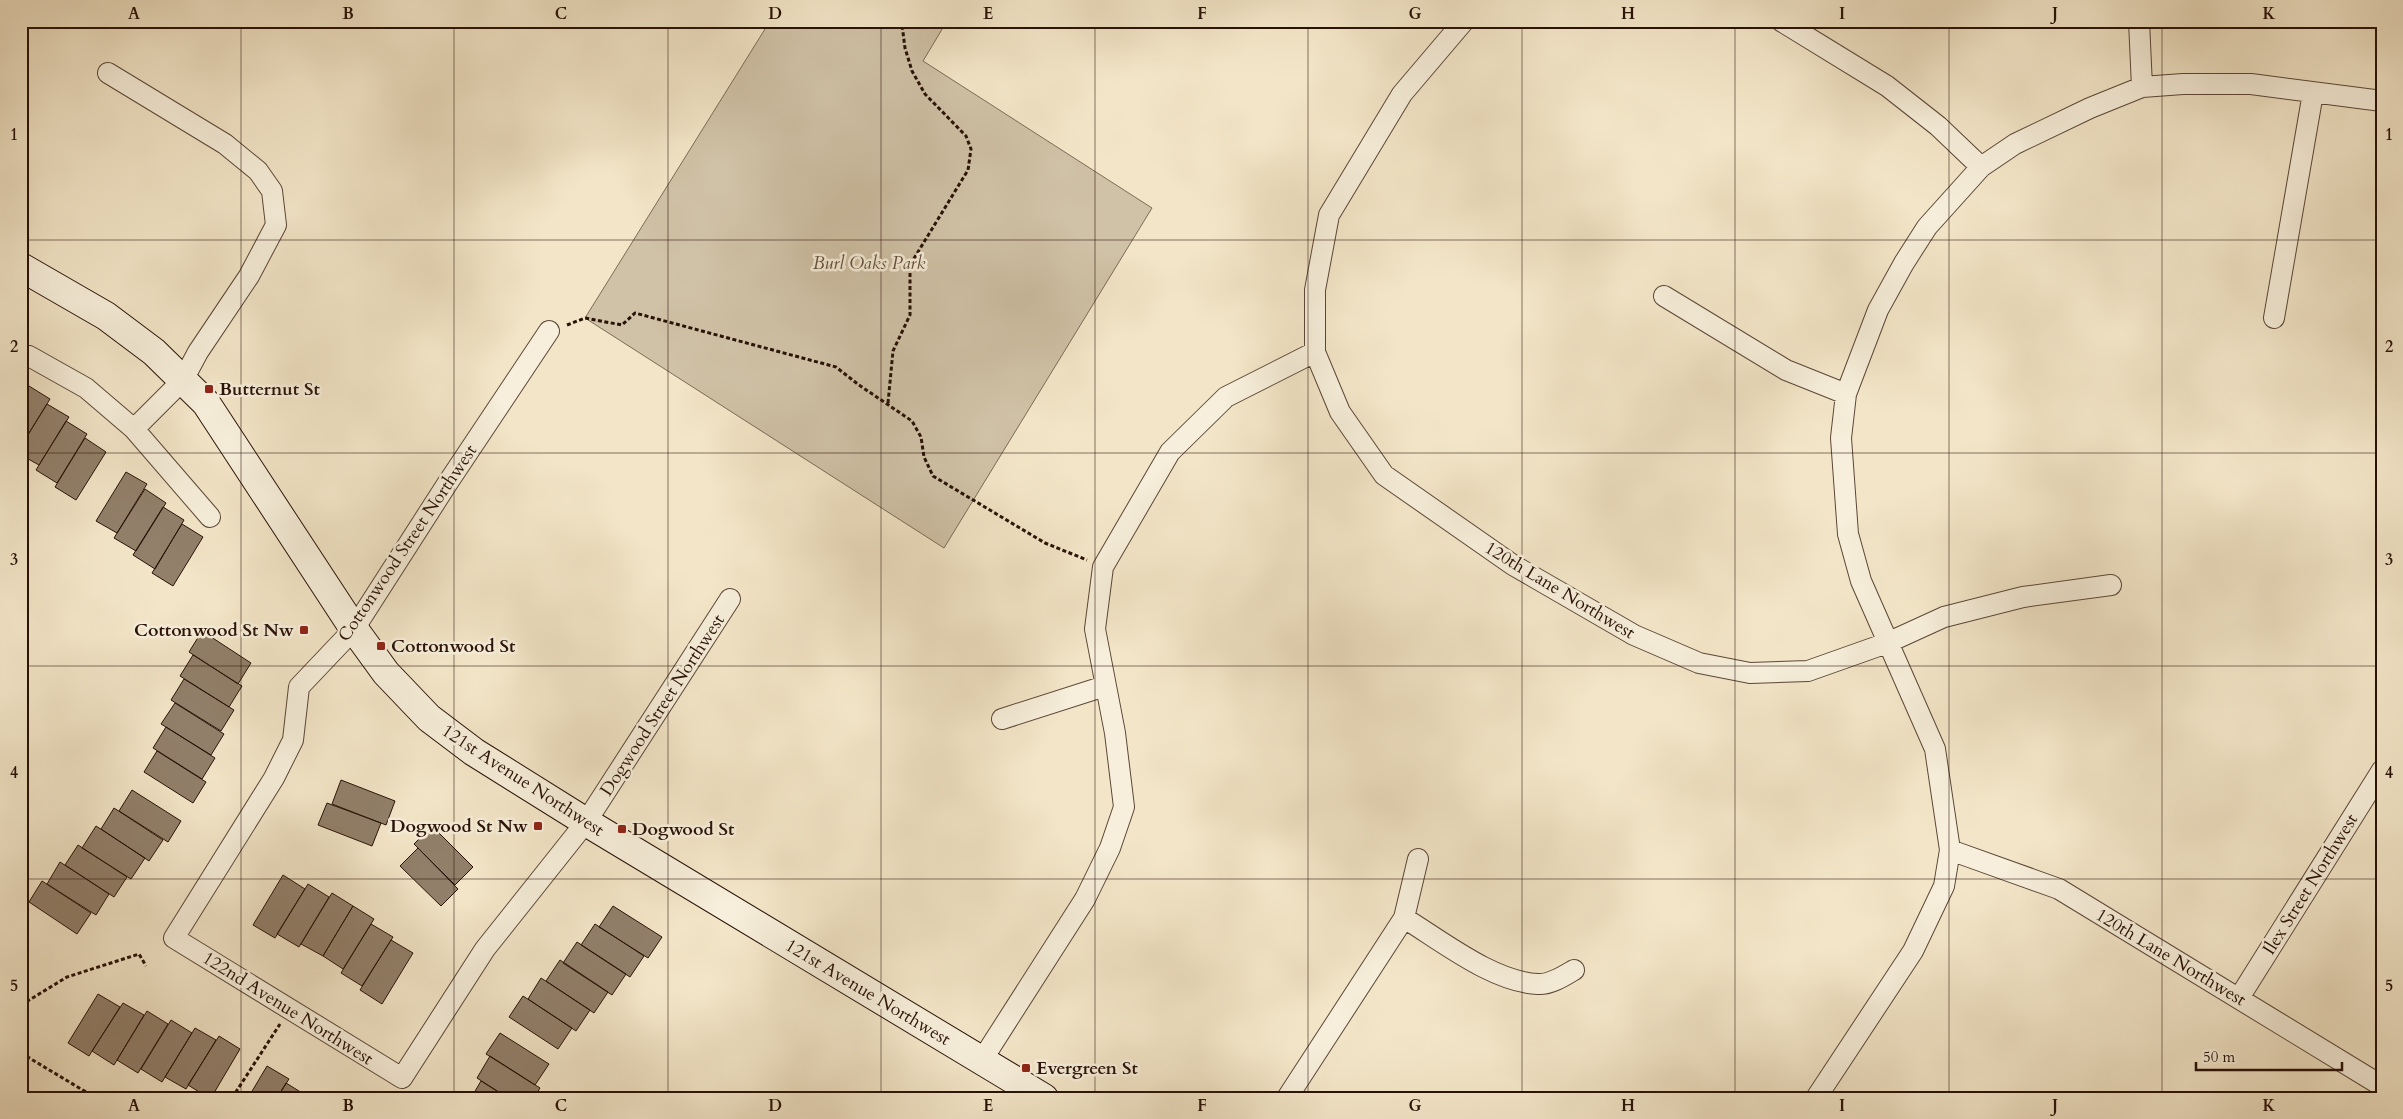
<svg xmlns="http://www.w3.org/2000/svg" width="2403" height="1119" viewBox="0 0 2403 1119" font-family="Cardo,serif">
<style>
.green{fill:#d0c2a7;stroke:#7c6a57}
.building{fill:#92806b;stroke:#281107}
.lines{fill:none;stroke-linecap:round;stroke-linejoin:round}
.street-casing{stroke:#5b4637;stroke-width:22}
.secondary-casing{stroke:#281107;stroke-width:30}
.path{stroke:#281107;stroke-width:3;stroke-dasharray:4 2.5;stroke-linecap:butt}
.street{stroke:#f7efdb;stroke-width:20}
.secondary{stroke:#f7efdb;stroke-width:28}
.grid{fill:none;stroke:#281107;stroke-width:1;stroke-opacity:0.55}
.poi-dot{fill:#8f2418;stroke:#f7efdb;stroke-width:2}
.labels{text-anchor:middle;stroke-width:5;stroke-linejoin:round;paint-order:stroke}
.park-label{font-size:18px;font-style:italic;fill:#634f3f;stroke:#f7efdb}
.poi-label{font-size:18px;font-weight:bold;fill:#281107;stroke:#f7efdb;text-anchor:start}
.street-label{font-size:18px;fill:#281107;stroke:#f7efdb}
.neatline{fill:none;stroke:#281107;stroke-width:2}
.grid-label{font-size:16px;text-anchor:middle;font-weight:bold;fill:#281107}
</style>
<rect width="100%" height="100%" fill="#f3e6c8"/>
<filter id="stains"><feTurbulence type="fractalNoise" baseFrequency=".004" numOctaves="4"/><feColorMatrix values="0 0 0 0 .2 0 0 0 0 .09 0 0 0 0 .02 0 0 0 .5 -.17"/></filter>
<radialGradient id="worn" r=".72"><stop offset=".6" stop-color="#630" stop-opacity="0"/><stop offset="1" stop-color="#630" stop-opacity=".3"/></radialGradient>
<path class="green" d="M770 21H947L923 61 1152 208 944 548 585 318Z"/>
<path class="building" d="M29 386 50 399 21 446V399Z
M47 404 69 417 39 465 21 455V446Z
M66 421 87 434 57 483 36 470Z
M85 438 106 452 76 500 55 487Z
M126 472 147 484 117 533 96 521Z
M145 489 166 503 136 551 114 538Z
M163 507 184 520 155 569 133 555Z
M182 524 203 537 173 586 152 573Z
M202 631 251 663 238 684 189 652Z
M193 655 242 686 229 707 180 676Z
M184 679 234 710 221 731 171 700Z
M175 703 224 734 211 755 161 724Z
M166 727 215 758 202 779 153 748Z
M157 751 206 782 193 803 144 772Z
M341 780 395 801 386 825 332 804Z
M132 790 181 821 168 842 119 811Z
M327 803 381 823 372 846 318 825Z
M114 808 163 840 149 861 101 829Z
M96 826 145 858 131 879 82 848Z
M432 826 473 867 455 885 414 844Z
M78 845 127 877 114 897 65 865Z
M418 848 458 889 441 906 400 866Z
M60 862 109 894 96 915 47 884Z
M283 875 305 889 275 938 253 925Z
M42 881 91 913 77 934 29 902Z
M308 884 329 897 299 947 277 934Z
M332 893 353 906 323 956 301 944Z
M353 906 374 919 343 969 323 956Z
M613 906 662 937 648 958 599 927Z
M371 924 393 937 362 986 341 973Z
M595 924 644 956 630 977 581 945Z
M391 940 413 953 382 1004 360 990Z
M577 942 626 974 612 995 563 963Z
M560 960 608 992 594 1013 546 981Z
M541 978 590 1010 576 1031 528 999Z
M98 994 120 1007 89 1056 68 1043Z
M523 996 572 1028 558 1049 509 1017Z
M123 1003 144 1015 114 1065 92 1051Z
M147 1011 168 1024 138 1073 117 1060Z
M171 1020 192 1033 162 1082 141 1069Z
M195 1028 216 1040 186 1089 165 1077Z
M500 1033 549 1064 535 1085 486 1054Z
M219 1036 240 1049 211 1098H209L188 1085Z
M490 1056 540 1088 534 1098H508L477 1078Z
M267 1066 289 1079 277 1098H248Z
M481 1081 508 1098H471Z
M286 1083 307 1096 306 1098H277Z"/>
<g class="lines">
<defs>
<path id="street" d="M1464 21 1402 94 1329 215 1315 290V352L1340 412 1384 475 1513 565 1634 635 1699 663 1750 673 1808 671 1887 643 1944 617 2023 597 2111 585
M1781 21 1887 86 1938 126 1981 167
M2139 21 2142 87
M108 73 225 144 258 171 272 191 276 225 249 276 198 352 183 380 134 429
M1664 296 1786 370 1846 394
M2274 318 2313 93
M549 331 447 484 354 629 299 687 293 740 274 778 174 938 402 1078 485 949 586 822 730 599
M29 356 86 388 134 429 210 517
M1002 719 1105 686
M1950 850 2059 889 2382 1086
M1404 918C1442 941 1493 982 1538 984 1550 985 1564 976 1574 970
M2239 998 2382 770
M982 1060 1085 899 1110 848 1124 807 1115 733 1095 629 1103 567 1170 452 1226 397 1315 352
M1287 1098 1404 918 1418 859
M1816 1098 1913 951 1944 886 1950 850 1935 749 1861 581 1848 534 1841 438 1846 394 1878 310 1904 263 1927 227 1981 167 2015 144 2090 108 2142 87 2183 84H2251L2382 101"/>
<path id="secondary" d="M21 267 106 316 154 352 206 403 354 629 386 673 429 718 474 752 586 822 1044 1098"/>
</defs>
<use href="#street" class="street-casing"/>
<use href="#secondary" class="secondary-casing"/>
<path class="path" d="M567 325 585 318 622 325 635 313 836 367 859 385 912 421 921 437 924 457 933 476 1045 543 1087 560
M888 403 893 351 910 315V265L968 170 971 149 966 136 925 94 912 71 905 48 902 25 904 21
M21 1005 67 977 139 954 146 966
M21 1053 96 1098
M232 1098 280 1024"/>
<use href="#street" class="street"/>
<use href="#secondary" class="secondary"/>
</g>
<path class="grid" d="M241 21V1098M454 21V1098M668 21V1098M881 21V1098M1095 21V1098M1308 21V1098M1522 21V1098M1735 21V1098M1949 21V1098M2162 21V1098M21 240H2382M21 453H2382M21 666H2382M21 879H2382"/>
<g class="poi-dot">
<rect x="204" y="384" width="10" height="10" rx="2.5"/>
<rect x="299" y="625" width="10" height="10" rx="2.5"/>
<rect x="376" y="641" width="10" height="10" rx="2.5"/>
<rect x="533" y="821" width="10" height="10" rx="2.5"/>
<rect x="617" y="824" width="10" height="10" rx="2.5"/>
<rect x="1021" y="1063" width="10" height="10" rx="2.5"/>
</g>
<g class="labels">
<g class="park-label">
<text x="869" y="269">Burl Oaks Park</text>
</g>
<g class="poi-label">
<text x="219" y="395">Butternut St</text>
<text x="294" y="636" text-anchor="end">Cottonwood St Nw</text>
<text x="391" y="652">Cottonwood St</text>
<text x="528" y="832" text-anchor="end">Dogwood St Nw</text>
<text x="632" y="835">Dogwood St</text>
<text x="1036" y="1074">Evergreen St</text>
</g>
<g class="street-label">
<text transform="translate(407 543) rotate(-56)" y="6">Cottonwood Street Northwest</text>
<text transform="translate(1560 590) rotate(31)" y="6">120th Lane Northwest</text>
<text transform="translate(662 705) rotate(-57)" y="6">Dogwood Street Northwest</text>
<text transform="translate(523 780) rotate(33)" y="6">121st Avenue Northwest</text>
<text transform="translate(2310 884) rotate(-58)" y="6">Ilex Street Northwest</text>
<text transform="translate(2171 957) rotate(31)" y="6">120th Lane Northwest</text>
<text transform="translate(868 992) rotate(31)" y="6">121st Avenue Northwest</text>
<text transform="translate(288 1008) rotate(32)" y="6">122nd Avenue Northwest</text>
</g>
</g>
<rect width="2403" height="1119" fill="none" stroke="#f3e6c8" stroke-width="55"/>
<path d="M2196 1062v8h146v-8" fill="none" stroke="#281107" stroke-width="2.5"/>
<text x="2203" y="1062" font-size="15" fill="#281107" stroke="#f7efdb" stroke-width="4" paint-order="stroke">50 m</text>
<rect x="28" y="28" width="2348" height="1064" class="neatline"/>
<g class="grid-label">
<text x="134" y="19">A</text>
<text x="348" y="19">B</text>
<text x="561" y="19">C</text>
<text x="775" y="19">D</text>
<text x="988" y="19">E</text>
<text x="1202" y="19">F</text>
<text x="1415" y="19">G</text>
<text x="1628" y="19">H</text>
<text x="1842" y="19">I</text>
<text x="2055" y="19">J</text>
<text x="2269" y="19">K</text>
<text x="14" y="140">1</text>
<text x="2389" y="140">1</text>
<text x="14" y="352">2</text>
<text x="2389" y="352">2</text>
<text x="14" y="565">3</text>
<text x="2389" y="565">3</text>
<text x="14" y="778">4</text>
<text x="2389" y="778">4</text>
<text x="14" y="991">5</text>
<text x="2389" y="991">5</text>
<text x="134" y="1111">A</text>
<text x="348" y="1111">B</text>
<text x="561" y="1111">C</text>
<text x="775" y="1111">D</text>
<text x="988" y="1111">E</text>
<text x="1202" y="1111">F</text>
<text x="1415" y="1111">G</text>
<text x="1628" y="1111">H</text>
<text x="1842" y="1111">I</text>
<text x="2055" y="1111">J</text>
<text x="2269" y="1111">K</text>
</g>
<rect width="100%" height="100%" filter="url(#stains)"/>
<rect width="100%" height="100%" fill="url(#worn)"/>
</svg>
